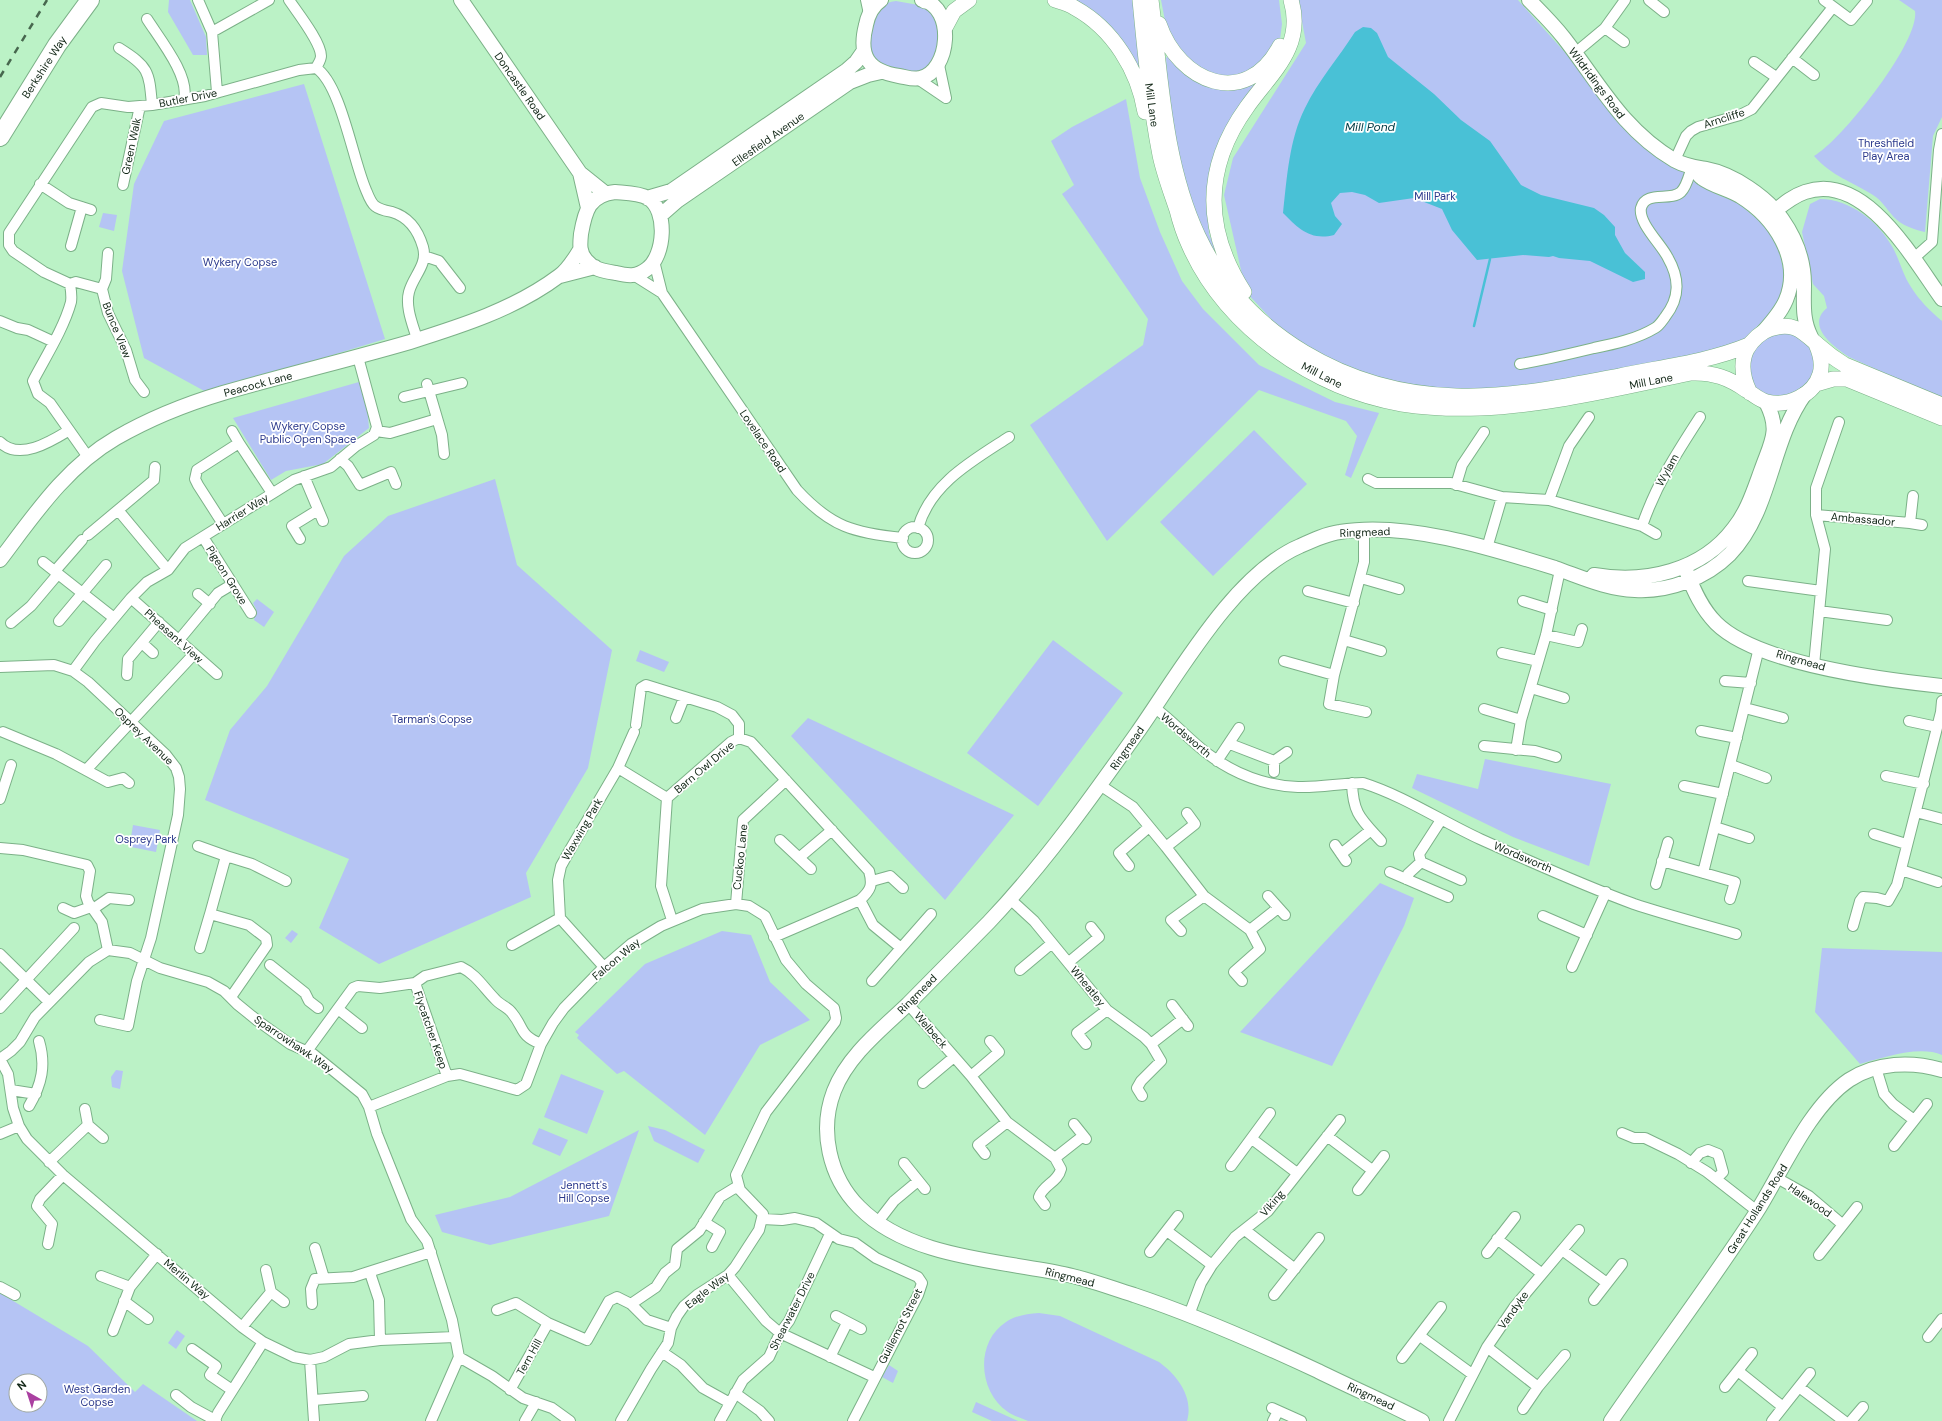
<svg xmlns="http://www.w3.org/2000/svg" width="1942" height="1421" viewBox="0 0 1942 1421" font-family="'DM Sans',sans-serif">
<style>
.green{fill:#b5c4f4;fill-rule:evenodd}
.water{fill:#49c1d6}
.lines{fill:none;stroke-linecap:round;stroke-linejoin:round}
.stream{stroke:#49c1d6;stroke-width:2.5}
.street-casing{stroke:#7cb188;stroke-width:12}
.secondary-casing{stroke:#7cb188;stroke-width:16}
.primary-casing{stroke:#7cb188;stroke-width:16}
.highway-casing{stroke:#7cb188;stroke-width:20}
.street{stroke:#fff;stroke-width:10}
.secondary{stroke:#fff;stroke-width:14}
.primary{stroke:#fff;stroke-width:15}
.highway{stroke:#fff;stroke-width:18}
.rail{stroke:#47674e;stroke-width:2.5;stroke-dasharray:7 7;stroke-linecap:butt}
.labels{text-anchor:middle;stroke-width:3.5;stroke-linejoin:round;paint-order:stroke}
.street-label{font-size:11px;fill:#112616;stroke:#fff}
.park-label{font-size:11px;fill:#2b398c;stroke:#fff}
.water-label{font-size:12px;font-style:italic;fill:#084049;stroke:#fff}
</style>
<rect width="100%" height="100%" fill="#bbf2c6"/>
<path class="green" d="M169 0H190L206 37 207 55H193L168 12Z
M1067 0H1134L1145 95 1138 76Z
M1161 0H1279L1282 24 1280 40 1254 70 1225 78 1186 63 1166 26Z
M1298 0H1518L1570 58 1621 125 1718 195 1737 202 1763 224 1778 245 1786 283 1775 310 1752 331 1739 345 1561 381 1493 391 1410 386 1350 371 1283 332 1246 292 1224 195 1233 158 1306 43Z
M1899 0H1942V117L1933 136 1925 232C1916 230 1904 226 1897 220 1888 212 1883 201 1873 195 1851 181 1833 177 1814 156 1841 141 1920 42 1915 11Z
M896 1 924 6 931 10 940 32 935 57 929 66 917 73 882 67 869 52C871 33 870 3 896 1Z
M1292 30 1250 98 1207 208 1209 234 1218 257 1207 243 1180 169 1168 94 1166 58 1168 56 1173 62 1245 83Z
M304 84 385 339 208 393 144 358 122 271 134 184 164 121Z
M1126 99 1140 178 1160 232 1182 281 1203 309 1259 365 1335 402 1379 413 1351 478 1345 475 1357 436 1346 421 1259 390 1107 541 1030 425 1143 345 1148 319 1062 194 1074 185 1051 141 1072 127Z
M1820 199C1850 199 1879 222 1893 248 1900 261 1903 275 1911 287 1919 300 1930 311 1942 321V399L1849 357C1834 347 1805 326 1827 308L1824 296 1813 284 1802 232 1810 204Z
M103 213 117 215 114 231 99 227Z
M1791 332C1796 336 1804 339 1808 344 1811 347 1812 352 1814 355 1828 390 1758 417 1751 376 1750 367 1749 361 1753 352 1762 335 1773 334 1791 332Z
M359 382 367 406 369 428 323 464 286 471 271 480 233 418Z
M1254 430 1307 484 1213 576 1160 522Z
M495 479 517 565 612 650 588 768 526 873 531 897 379 964 319 928 349 859 205 800 230 730 267 686 344 556 388 516Z
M257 599 274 612 264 627 254 620 256 609 253 603Z
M1053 640 1123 693 1038 806 967 753Z
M640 650 669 662 664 672 636 661Z
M808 718 1014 815 945 900 791 736Z
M1485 759 1611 784 1589 866 1513 837 1412 788 1417 774 1478 789Z
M133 825 160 830 156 852 131 847 130 843Z
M1380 883 1414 898 1404 926 1332 1066 1240 1032Z
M292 930 298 934 291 943 285 938Z
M722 931 751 935 770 982 810 1020 760 1045 705 1135 624 1071 617 1074 577 1038 579 1035 575 1032 645 964Z
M1822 948 1942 952V1055C1919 1045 1883 1058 1860 1064L1815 1012Z
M116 1070 123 1071 120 1089 112 1087 111 1077Z
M561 1074 604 1091 587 1134 544 1117Z
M648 1126 665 1130 705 1150 698 1163 654 1141Z
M539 1128 568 1140 560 1156 532 1144Z
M639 1130 609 1216 490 1245 442 1232 435 1215 510 1197Z
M0 1293 88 1346 135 1392 143 1384 197 1421H0ZM16 1381H40V1405H16Z
M1039 1313 1060 1316 1159 1362C1177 1375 1194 1397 1187 1421H1028C1021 1418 1014 1416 1008 1412 978 1392 975 1342 1006 1322 1017 1315 1027 1314 1039 1313Z
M177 1330 185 1336 176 1349 168 1343Z
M889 1365 898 1371 893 1383 882 1377Z
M976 1402 1018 1421H992L972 1412Z"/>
<path class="water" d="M1363 27 1371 28 1377 33 1388 57 1434 94 1461 120 1490 141 1521 185 1541 195 1594 208 1604 215 1615 227V235L1625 253 1645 272V279L1633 282 1590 261 1559 258 1553 256 1549 257 1523 255 1477 260 1452 230 1442 209 1414 198 1379 203 1365 195 1352 192 1340 193 1331 203 1335 216 1342 224 1334 235C1310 241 1298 228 1283 213 1287 178 1289 140 1305 108 1318 81 1339 57 1355 32Z"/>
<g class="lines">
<path class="stream" d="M1474 326 1490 259"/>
<defs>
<path id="street" d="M198 0 212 32 217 92
M289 0C297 12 321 42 321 56 321 60 318 64 316 68
M866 0 869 14
M1649 0 1664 12
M1824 0 1851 20 1867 1
M147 19C159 38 190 76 184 99
M1605 28 1624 42
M212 32 269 0
M119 48C149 67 149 71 152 105
M1575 53 1605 28 1625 0
M1792 58 1814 75
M1754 62 1776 77
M939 65 946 98
M918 79 946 98
M1675 160 1686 136 1691 131 1698 127 1740 115 1752 109 1833 7
M40 184 69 203 91 210
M123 185 140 106
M71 246 82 207
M108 253 106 279 102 289 108 313 126 350 135 380 144 392
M424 256 439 261 460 288
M1913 259 1932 242 1939 150 1942 134
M654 261 662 293 797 490C831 527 854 533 903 538
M635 276 662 293
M70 284C71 290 72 296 71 302 64 328 45 358 33 381L38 394 50 403 88 457
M102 289 76 282 70 284 44 272 13 251 9 245V233L92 107 101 103 128 107 152 105 205 96 299 70 316 68C341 84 353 161 366 190 368 195 371 203 375 206 380 210 387 211 392 212 409 217 418 230 423 247 428 265 413 276 409 292 405 307 413 325 417 339
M0 321 17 328 28 330 54 342
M1520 364C1545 360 1569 354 1594 348 1614 344 1637 339 1655 328 1659 326 1662 321 1665 317 1680 298 1680 279 1668 258 1662 245 1638 223 1641 208 1646 190 1670 202 1681 192 1687 186 1689 175 1692 167
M427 384 442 435 444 454
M404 397 462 383
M232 431 239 443
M376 431 390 433 437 419
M0 442C19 461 50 442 68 431
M340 459 348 466 360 485 391 472 396 484
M304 476 323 521
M1368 479 1376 483H1451L1502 497 1549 500 1642 526 1656 534
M1456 485 1462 465 1484 432
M1549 500 1569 446 1589 417
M118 510 168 570
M1816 515 1910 523 1913 496
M1910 523 1922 525
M223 524 198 485 195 479 197 470 239 443 272 493
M1642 526C1656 485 1676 454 1700 417
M902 540a13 13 0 1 1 26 0a13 13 0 1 1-26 0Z
M918 528C930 484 972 461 1009 437
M1364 530V562L1334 675 1329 704 1366 712
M88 535 154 480 155 467
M203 537 251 613
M300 539 292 526 318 510
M1487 548 1502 497
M43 562 114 618
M55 571 82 540
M1361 578 1399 589
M1748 581 1821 591
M1308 591 1354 603
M198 594 210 604
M131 598 217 674
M1523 601 1552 610
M1819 611 1887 620
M59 621 106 565
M11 623 31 606 58 574
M1546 635 1578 642 1582 629
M179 640 218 593 233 584
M1344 640 1381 651
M142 643 153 653
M1502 653 1538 661
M1284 661 1334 675
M1814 665 1825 549 1816 515V488L1839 422
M0 667 54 665 73 671 88 682 166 755 176 768 179 777 180 789 178 815 151 938 137 981 128 1026 100 1020
M73 671 95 641 131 598 147 582 168 570 185 548 294 480 331 467 356 446 374 435 377 427 358 357
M127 675 128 659 159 622
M1725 681 1751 683
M1531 688 1564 698
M1155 708C1174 722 1189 740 1208 754 1234 774 1266 786 1298 787 1320 788 1341 783 1363 783 1404 796 1441 821 1480 839 1531 862 1582 885 1634 904 1667 915 1702 924 1736 934
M1745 708 1783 718
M1484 709 1521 720
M676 718 684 698
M1909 721 1937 727
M636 725 641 688 646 685 717 707 732 715 739 724V738
M1701 731 1737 738
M3 732 56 754 108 782 123 778 129 783
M634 732 618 768 667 798
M1230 744 1274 761
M1484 746 1535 751 1556 757
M1516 750 1521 720 1546 635 1560 570
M1217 761 1239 728
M1731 765 1766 778
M87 769 194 654
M1274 772V761L1287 752
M1886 776 1924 784
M1352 783C1353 814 1361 819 1381 841
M1100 785 1133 807 1166 847 1204 896 1250 930 1260 949 1234 972 1242 981
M1684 786 1723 794
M0 799 11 765
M1916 812 1942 819
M1441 820 1419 854 1421 862 1461 880
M1715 827 1749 838
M1874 834 1906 844
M780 840 811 869
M1335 845 1346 861
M198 846 226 856
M1166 847 1195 824 1187 813
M0 848 23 850 87 865 90 871 86 896 88 902 102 922 108 950
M1341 854 1371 830
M800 857 832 830
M1662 861 1735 882 1730 899
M1129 866 1119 853 1149 827
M1901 870 1938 882
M1390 872 1448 897
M1703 873 1759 648
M1406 879 1408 874 1421 862
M872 881 890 876 903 888
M1656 884 1668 842
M1268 896 1285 915
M1010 899 1034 921 1107 1010 1144 1037 1151 1044 1161 1061 1141 1081 1137 1088 1142 1096
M860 900 873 925 901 948
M736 904 743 820 786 780
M63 908 74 913 91 907
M93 909 109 898 129 900
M1543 916 1587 935
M672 920 661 886 667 798 731 742 739 738 751 742 869 871C873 885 871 890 860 900L774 937
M1853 926 1860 901 1863 897 1877 898 1888 901 1897 885 1941 712 1942 701
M1250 930 1278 908
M1181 931 1171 920 1204 896
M512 945 560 918
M200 948 210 914
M0 954 49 1002
M1069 962 1099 937 1091 927
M270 965 305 993 309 1001 318 1008
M604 967 560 918 558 880 561 866 571 848 618 768
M1572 967 1606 892
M1020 970 1051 944
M872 981 931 914
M415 983 447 1076
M231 997 267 945 266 938 249 925 210 914 226 856 252 864 286 881
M908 1004 971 1076 1007 1122 1055 1158 1061 1169C1058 1182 1043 1185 1039 1197L1045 1205
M1172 1005 1188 1026
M0 1008 74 928
M338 1009 362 1028
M1086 1044 1077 1033 1107 1010
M1151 1044 1183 1019
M307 1051 353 988 358 986 380 988 415 983 425 976 461 967C476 974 484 988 495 999 500 1005 508 1007 512 1013 525 1029 519 1035 541 1044
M0 1059 11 1051 20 1042 35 1017 89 962 108 950 130 953 160 968 208 982 224 991 237 1004 258 1021 290 1044 313 1054 362 1094 369 1107 377 1134 411 1219 427 1241 452 1320 459 1357
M0 1059 8 1074 13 1108 19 1126 27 1139 63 1175 242 1327 263 1342 294 1357 310 1360 324 1357 349 1344 380 1340 455 1337
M1876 1068 1884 1094 1893 1104 1914 1120
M971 1076 999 1052 990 1041
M923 1083 954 1057
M11 1090 36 1094
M29 1106C42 1084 46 1065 39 1041
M369 1107 447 1076 460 1074 517 1090 526 1084 541 1044 553 1023 564 1008 604 967 631 944 661 926 702 909 736 904 749 906 765 916 786 960 806 984 834 1008 836 1018 835 1022 766 1112 736 1175 740 1190 763 1214 759 1230 735 1267 728 1275 697 1295 684 1306 677 1316 671 1328 668 1343 651 1369 621 1421
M1074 1124 1086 1139
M88 1125 103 1138
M1622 1133 1634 1138H1645L1678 1154 1707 1172 1757 1211
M0 1134 19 1126
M1327 1136 1372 1170
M1252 1139 1297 1173
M1894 1146 1927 1104
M985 1154 978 1145 1007 1122
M1055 1158 1083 1136
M49 1162 88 1125 85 1109
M904 1163 925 1189
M1691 1163 1700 1153 1708 1150 1718 1154 1723 1172 1716 1179
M1231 1166 1270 1113
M1777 1178 1809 1196 1842 1224
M1358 1190 1384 1156
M763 1219 782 1220 795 1218 816 1223 839 1239 855 1243 876 1258 918 1277 922 1283 918 1295 853 1421
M704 1222 720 1232 712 1247
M877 1223 894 1201 918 1181
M1245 1230 1295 1269
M1167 1231 1212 1265
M1497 1239 1541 1273
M48 1244 52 1224 37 1206 40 1199 63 1175
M315 1248 324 1278
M1562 1250 1607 1283
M1150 1252 1178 1216
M1487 1253 1515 1217
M1819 1255 1857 1207
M266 1270 271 1292 284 1302
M370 1273 379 1300 380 1340
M728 1275 766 1321 780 1333 874 1377
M101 1276 130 1287
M0 1287 15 1295
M1274 1295 1319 1238
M1594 1300 1622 1264
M124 1301 148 1319
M312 1304 311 1289 315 1279 353 1277 431 1252
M631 1304 656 1287 665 1273 675 1265 677 1249 699 1231 720 1197 738 1186
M497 1310 516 1303 548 1323 587 1340 609 1301 617 1297 631 1304 647 1320 671 1328
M1189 1315 1201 1283 1212 1265 1235 1237 1268 1211 1340 1120
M836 1316 861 1329
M242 1327 271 1292
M113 1331 130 1287 157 1254
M1420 1336 1472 1374
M1928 1337 1942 1319
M1487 1347 1538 1387
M192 1349 216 1366 210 1375 232 1390
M662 1352 681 1365 703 1388 730 1403
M459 1357 492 1376 523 1398 552 1408 570 1421
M830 1357 847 1323
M1402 1358 1441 1307
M310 1360 314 1421
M1738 1371 1783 1407
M1725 1387 1752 1353
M1799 1387 1844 1421
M510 1390 548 1323
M735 1393 760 1411 769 1421
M176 1395 191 1407 215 1420
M314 1400 363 1396
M1272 1408 1301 1421
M1523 1409 1538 1387 1565 1355
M216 1421 215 1420 218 1413 263 1342
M431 1421 459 1357
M525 1421 536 1402
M720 1421 743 1380 769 1357 780 1333 789 1321 830 1234
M1273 1421 1278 1411
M1449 1421 1487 1347 1515 1306 1579 1230
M1772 1421 1810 1373
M1851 1421 1863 1407"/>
<path id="secondary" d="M461 0 580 173 605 193
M881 0C872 6 868 15 866 25 858 56 868 71 899 76 906 77 913 80 920 78 950 72 956 7 922 0
M1529 0C1541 12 1553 24 1564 38 1599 83 1622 129 1674 160 1685 166 1694 167 1706 169 1733 174 1767 197 1782 219 1796 239 1804 261 1804 284 1804 304 1802 319 1811 337
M1694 168C1696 171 1699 176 1702 178 1713 186 1728 189 1740 196 1774 217 1803 259 1786 300 1781 312 1772 322 1763 332
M580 173 588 208
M615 192C625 193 639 193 648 198 668 210 665 256 647 269 637 277 628 276 616 273 604 271 594 270 586 260 579 252 580 244 581 234 585 211 589 195 615 192Z
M647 198 671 191 847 70 856 62 863 52
M661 215 677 201 850 82 868 75 881 72
M1767 217C1779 208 1790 197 1805 192 1865 171 1913 259 1942 299
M560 276 595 267
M0 560C34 515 66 467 116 438 149 419 186 404 223 393 285 375 348 360 410 342 461 326 515 309 559 276 568 270 574 259 580 250
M1687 573C1694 591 1702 609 1716 623 1757 664 1884 680 1942 686
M1594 575C1645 584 1702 571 1734 528 1747 512 1754 490 1761 471 1771 442 1781 431 1766 402
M1422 1421C1388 1403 1352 1388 1318 1371 1258 1343 1197 1316 1134 1295 1111 1288 1088 1279 1064 1274 998 1260 909 1258 859 1207 829 1177 819 1130 834 1091 848 1055 882 1029 908 1004 935 977 962 949 989 922 1044 864 1091 798 1137 733 1178 675 1234 574 1300 546 1313 540 1326 534 1340 532 1406 521 1491 548 1555 568 1581 577 1606 589 1635 590 1669 592 1706 578 1730 554 1772 510 1770 442 1805 394
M1611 1421C1659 1351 1710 1284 1756 1213 1782 1172 1809 1107 1849 1080 1876 1062 1912 1061 1942 1070"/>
<path id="primary" d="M1055 0C1061 2 1069 4 1075 8 1113 29 1138 70 1145 112
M1140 0C1145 52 1150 104 1160 155 1164 174 1171 192 1177 210 1180 222 1184 234 1189 245 1226 328 1314 389 1402 404 1428 408 1455 409 1480 408 1551 405 1622 387 1691 373 1713 372 1729 378 1746 390 1753 394 1759 400 1767 402 1788 407 1814 395 1820 374 1823 364 1820 353 1816 344
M1151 0C1161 79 1164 163 1198 236 1245 336 1348 393 1456 396 1511 398 1565 386 1619 376 1662 367 1708 362 1749 345
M925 1 930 0
M1159 24C1179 83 1246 110 1280 46
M946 26 954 11 969 0
M1244 292C1204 230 1203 168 1247 107 1271 73 1305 47 1291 0
M1816 384 1833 379H1847L1942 418
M1750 393C1743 379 1740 363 1747 349 1752 340 1761 332 1770 329 1793 321 1802 331 1818 345 1827 353 1835 359 1845 365L1942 405"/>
<path id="highway" d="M0 137 57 45 90 0"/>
</defs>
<use href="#street" class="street-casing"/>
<use href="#secondary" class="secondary-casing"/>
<use href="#primary" class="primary-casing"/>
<use href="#highway" class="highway-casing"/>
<use href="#street" class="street"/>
<use href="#secondary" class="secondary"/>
<use href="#primary" class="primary"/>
<use href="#highway" class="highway"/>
<path class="rail" d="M0 77 47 0"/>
</g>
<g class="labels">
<g class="street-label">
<text transform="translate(44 67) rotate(-57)" y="4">Berkshire Way</text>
<text transform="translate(1597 83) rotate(53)" y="4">Wildridings Road</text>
<text transform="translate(520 86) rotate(55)" y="4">Doncastle Road</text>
<text transform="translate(188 98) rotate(-11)" y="4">Butler Drive</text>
<text transform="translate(1152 105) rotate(82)" y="4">Mill Lane</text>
<text transform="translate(1724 118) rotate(-18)" y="4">Arncliffe</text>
<text transform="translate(768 139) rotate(-35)" y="4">Ellesfield Avenue</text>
<text transform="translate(131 146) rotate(-78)" y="4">Green Walk</text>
<text transform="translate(117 330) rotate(68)" y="4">Bunce View</text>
<text transform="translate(1322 375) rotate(27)" y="4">Mill Lane</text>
<text transform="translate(1651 381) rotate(-11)" y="4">Mill Lane</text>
<text transform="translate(258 384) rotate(-15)" y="4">Peacock Lane</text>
<text transform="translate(763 441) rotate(56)" y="4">Lovelace Road</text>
<text transform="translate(1667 470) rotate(-61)" y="4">Wylam</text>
<text transform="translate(242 512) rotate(-32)" y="4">Harrier Way</text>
<text transform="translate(1863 519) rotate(5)" y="4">Ambassador</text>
<text transform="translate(1365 532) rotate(-2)" y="4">Ringmead</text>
<text transform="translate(227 575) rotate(58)" y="4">Pigeon Grove</text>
<text transform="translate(174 636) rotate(42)" y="4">Pheasant View</text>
<text transform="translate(1801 660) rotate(16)" y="4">Ringmead</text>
<text transform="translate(1186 735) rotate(40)" y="4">Wordsworth</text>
<text transform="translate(144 736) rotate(44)" y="4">Osprey Avenue</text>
<text transform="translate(1127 748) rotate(-55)" y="4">Ringmead</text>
<text transform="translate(704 767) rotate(-40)" y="4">Barn Owl Drive</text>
<text transform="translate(582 829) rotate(-60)" y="4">Waxwing Park</text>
<text transform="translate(740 857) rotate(-84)" y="4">Cuckoo Lane</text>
<text transform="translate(1523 857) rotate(23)" y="4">Wordsworth</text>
<text transform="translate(616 959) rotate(-40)" y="4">Falcon Way</text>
<text transform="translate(1088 986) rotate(51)" y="4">Wheatley</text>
<text transform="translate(917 994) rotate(-45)" y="4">Ringmead</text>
<text transform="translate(431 1030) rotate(71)" y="4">Flycatcher Keep</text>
<text transform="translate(931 1030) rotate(49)" y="4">Welbeck</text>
<text transform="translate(294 1044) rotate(34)" y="4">Sparrowhawk Way</text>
<text transform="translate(1810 1200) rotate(35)" y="4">Halewood</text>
<text transform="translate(1272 1203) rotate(-49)" y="4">Viking</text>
<text transform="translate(1757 1209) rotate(-58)" y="4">Great Hollands Road</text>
<text transform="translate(1070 1277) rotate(14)" y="4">Ringmead</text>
<text transform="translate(187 1279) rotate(40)" y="4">Merlin Way</text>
<text transform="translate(707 1290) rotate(-38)" y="4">Eagle Way</text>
<text transform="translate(1513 1310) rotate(-54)" y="4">Vandyke</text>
<text transform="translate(792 1311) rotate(-63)" y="4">Shearwater Drive</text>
<text transform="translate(900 1326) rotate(-63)" y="4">Guillemot Street</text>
<text transform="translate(529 1357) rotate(-61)" y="4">Tern Hill</text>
<text transform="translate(1371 1396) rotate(25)" y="4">Ringmead</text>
</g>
<g class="park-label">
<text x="1886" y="147">Threshfield<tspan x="1886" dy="13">Play Area</tspan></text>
<text x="1435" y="200">Mill Park</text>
<text x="240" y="266">Wykery Copse</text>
<text x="308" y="430">Wykery Copse<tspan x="308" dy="13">Public Open Space</tspan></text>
<text x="432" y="723">Tarman's Copse</text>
<text x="146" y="843">Osprey Park</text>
<text x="584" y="1189">Jennett's<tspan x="584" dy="13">Hill Copse</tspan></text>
<text x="97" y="1393">West Garden<tspan x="97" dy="13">Copse</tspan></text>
</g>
<g class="water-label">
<text x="1370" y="131">Mill Pond</text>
</g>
</g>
<g transform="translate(28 1393) rotate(321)"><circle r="19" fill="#ffffff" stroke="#a0a8a2"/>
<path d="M0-3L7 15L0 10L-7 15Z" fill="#aa40a1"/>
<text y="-6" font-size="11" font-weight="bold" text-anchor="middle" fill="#112616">N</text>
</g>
</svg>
